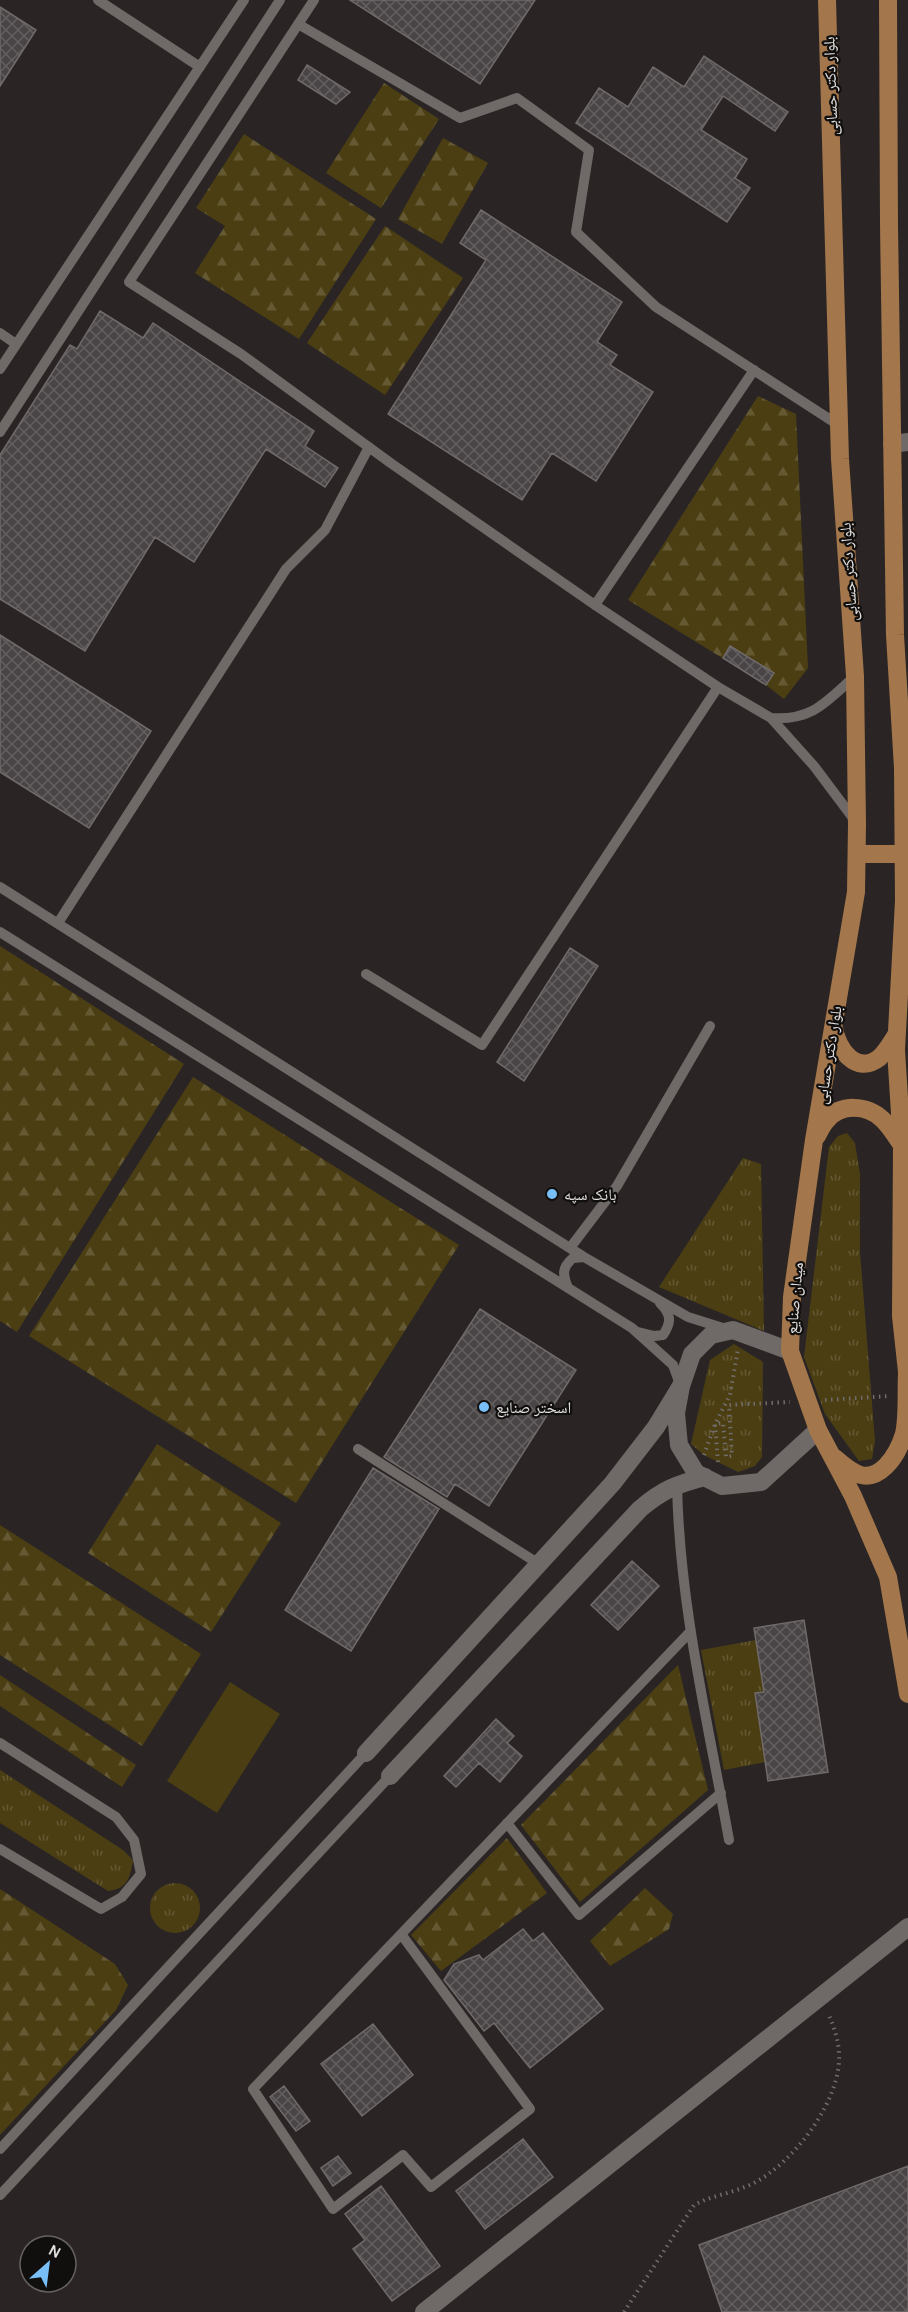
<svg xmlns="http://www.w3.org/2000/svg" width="908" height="2312" viewBox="0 0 908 2312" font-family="Karla,'Noto Naskh Arabic',sans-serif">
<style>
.grass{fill:url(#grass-tufts)}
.forest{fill:url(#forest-firs)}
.green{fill:#4b3e12}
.building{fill:url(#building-cross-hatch);stroke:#706a6b;stroke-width:1.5}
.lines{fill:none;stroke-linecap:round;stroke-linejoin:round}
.path{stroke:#716d6c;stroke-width:4;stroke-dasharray:1.5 4.5;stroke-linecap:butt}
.lane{stroke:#6f6968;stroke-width:10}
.street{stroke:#6f6968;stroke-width:18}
.secondary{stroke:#6f6968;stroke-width:18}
.primary{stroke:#a3764b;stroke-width:18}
.poi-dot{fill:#78bff8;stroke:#110f0e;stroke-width:2}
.labels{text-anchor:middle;stroke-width:4.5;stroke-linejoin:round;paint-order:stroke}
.street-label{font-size:16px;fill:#e2dfde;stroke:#110f0e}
.poi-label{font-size:16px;fill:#e2dfde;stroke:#110f0e;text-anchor:start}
</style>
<defs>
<pattern id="grass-tufts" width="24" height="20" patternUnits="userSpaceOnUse" patternTransform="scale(1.5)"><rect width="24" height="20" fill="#4b3e12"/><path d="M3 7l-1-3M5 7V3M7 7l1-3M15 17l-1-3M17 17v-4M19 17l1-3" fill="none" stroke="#655934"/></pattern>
<pattern id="forest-firs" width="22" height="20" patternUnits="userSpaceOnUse" patternTransform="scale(1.5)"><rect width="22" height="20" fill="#4b3e12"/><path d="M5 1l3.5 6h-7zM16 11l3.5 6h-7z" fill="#655934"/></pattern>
<pattern id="building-cross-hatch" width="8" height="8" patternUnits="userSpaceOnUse" patternTransform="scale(1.5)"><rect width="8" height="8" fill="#494445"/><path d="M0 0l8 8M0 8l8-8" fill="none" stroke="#635f5f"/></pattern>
</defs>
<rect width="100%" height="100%" fill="#2a2524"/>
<path class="grass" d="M847 1133 855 1143 860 1174V1252L875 1441 872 1459 859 1461 825 1414 804 1357 829 1147 838 1136Z
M743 1158 761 1164 764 1331 659 1287Z
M734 1344 763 1362 762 1457 755 1466 738 1472 704 1455 691 1444 710 1360Z
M756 1640 764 1692 755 1694 765 1762 724 1770 701 1650Z
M0 1770 123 1850 133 1860C130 1877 128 1889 108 1891L0 1823Z
M150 1908a25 25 0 1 1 50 0a25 25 0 1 1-50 0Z"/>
<path class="forest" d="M384 83 439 119 381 208 326 173Z
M244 134 376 219 299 339 195 273 225 226 196 208Z
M443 138 488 163 442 244 398 219Z
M385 226 463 278 385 395 307 343Z
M758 396 796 414 808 668 784 699 766 685 628 600Z
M0 946 184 1064 17 1332 0 1321Z
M193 1077 459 1245 296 1503 29 1336Z
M157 1444 281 1523 211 1632 88 1553Z
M0 1525 201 1654 142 1746 0 1655Z
M678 1665 708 1790 580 1902 521 1825Z
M0 1675 136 1765 122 1787 0 1706Z
M507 1838 547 1893 441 1971 411 1935Z
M645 1888 673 1914 669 1929 610 1966 590 1941Z
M0 1889 115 1964 128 1985 116 2010 0 2135Z"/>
<path class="green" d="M230 1682 280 1714 217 1813 167 1781Z"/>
<path class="building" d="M350 0H535L480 84Z
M0 7 36 30 0 86Z
M704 56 788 112 775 131 723 96 701 130 747 159 735 178 750 188 727 222 576 123 599 88 628 107 653 67 684 87Z
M307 65 350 92 336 104 298 80Z
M481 210 622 302 597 342 617 355 610 365 653 392 596 481 552 453 522 500 388 414 486 260 460 243Z
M100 311 143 338 153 323 314 431 305 446 338 468 325 487 266 449 194 562 155 537 85 651 0 599V455L70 345 77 349Z
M0 635 151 731 89 828 0 772Z
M730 646 774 673 766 685 723 658Z
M570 948 598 966 524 1081 497 1062Z
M480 1309 576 1370 489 1506 455 1484 447 1497 384 1457Z
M373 1468 439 1509 351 1651 285 1610Z
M632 1561 659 1586 618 1630 591 1605Z
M804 1620 828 1772 768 1781 755 1693 764 1692 754 1628Z
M496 1719 514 1736 507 1743 522 1756 500 1782 479 1763 456 1787 444 1776Z
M523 1929 533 1941 543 1933 603 2009 530 2068 494 2023 484 2031 444 1980 454 1964 479 1955 483 1960Z
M373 2024 413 2075 362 2116 321 2064Z
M284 2086 310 2121 296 2131 270 2097Z
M523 2139 553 2177 485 2229 456 2191Z
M338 2156 351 2173 333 2186 321 2168Z
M908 2166V2312H722L699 2245Z
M381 2186 440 2266 392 2301 353 2249 365 2240 345 2214Z"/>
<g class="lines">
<path class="path" d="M825 1400 889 1396
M704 1455 715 1424 730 1395 738 1349
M718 1462 715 1424 723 1423 726 1457 732 1456 729 1405 790 1402
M624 2312 694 2205C713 2195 734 2193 754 2183 794 2162 842 2100 839 2053 838 2038 834 2027 828 2013"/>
<path class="lane" d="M98 0 200 67
M314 0 129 282 241 354 392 464 595 605 718 687 771 718 814 766 856 822
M298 24 460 118 517 98 589 150 576 232 656 307 840 426
M0 333 16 344
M0 369 244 0
M0 432 280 0
M595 605 754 370
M771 718C812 721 826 702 855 676
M0 887 584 1257 688 1317 726 1329
M58 923 286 569 325 530 369 447
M0 932 632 1328 673 1365 680 1384
M366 974 482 1045 718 687
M570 1248 617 1186 710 1026
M568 1288C563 1275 561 1268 573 1258L584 1257
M638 1332 654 1336 663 1335C672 1322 671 1314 660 1303
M358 1449 539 1564
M677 1483C679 1604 708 1722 729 1840
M0 1743 116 1817 134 1840 141 1874 122 1897 101 1909 0 1849
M507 1823 579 1915 721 1793
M401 1934 530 2109 431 2187 403 2155 333 2209 253 2089 690 1632
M0 2149 366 1753
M0 2195 390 1776"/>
<path class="street" d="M892 444 908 442
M424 2312 908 1927"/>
<path class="secondary" d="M790 1351 733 1330 711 1335 692 1354 681 1386 676 1413 679 1445 696 1473 722 1486 761 1482 818 1430
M366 1753 612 1484 656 1427 681 1386
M390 1776 640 1509C662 1490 677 1484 705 1477"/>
<path class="primary" d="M827 0 840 459 855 676 857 824 856 892 814 1140 792 1297 790 1351 818 1430 853 1496 888 1577 908 1694
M888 0 889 224 895 635 903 768 904 901 896 1050 902 1145 901 1316 908 1381
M857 854H904
M834 1028C837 1048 856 1076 879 1058 886 1052 891 1043 896 1035
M817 1136C820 1130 823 1124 827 1120 841 1103 867 1105 882 1119 890 1126 896 1137 902 1145
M835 1458C852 1473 867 1485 886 1466 895 1457 900 1447 904 1434 908 1416 906 1393 907 1374"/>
</g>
<g class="poi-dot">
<circle cx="552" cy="1194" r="6"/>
<circle cx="484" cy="1407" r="6"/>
</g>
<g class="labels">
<g class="street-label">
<text transform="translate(830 86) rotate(-92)" y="6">بلوار دکتر حسابی</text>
<text transform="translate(848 572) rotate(-94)" y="6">بلوار دکتر حسابی</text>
<text transform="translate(828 1055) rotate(-81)" y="6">بلوار دکتر حسابی</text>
<text transform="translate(794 1298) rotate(-85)" y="6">میدان صنایع</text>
</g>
<g class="poi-label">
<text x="564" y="1200">بانک سپه</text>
<text x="496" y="1413">اسختر صنایع</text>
</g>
</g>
<g transform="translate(48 2264) rotate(28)"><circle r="28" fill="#110f0e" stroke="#656261" stroke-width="1.5"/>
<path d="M0-4.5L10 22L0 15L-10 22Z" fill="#78bff8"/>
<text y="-9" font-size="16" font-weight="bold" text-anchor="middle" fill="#e2dfde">N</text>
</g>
</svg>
